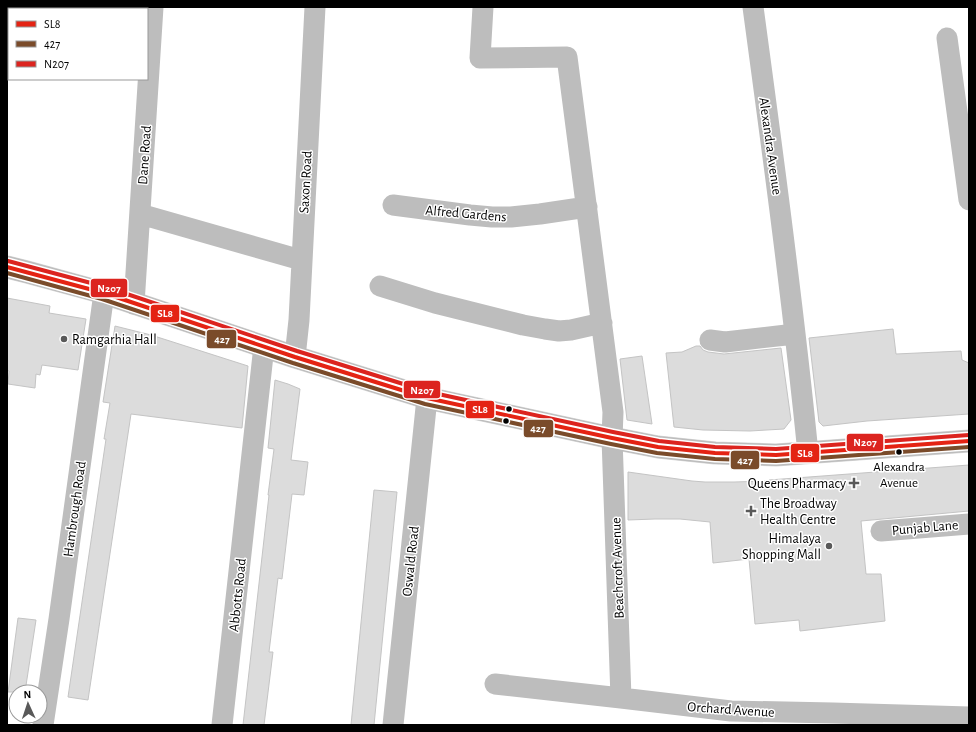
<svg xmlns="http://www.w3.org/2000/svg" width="976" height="732" viewBox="0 0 976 732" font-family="'Alegreya Sans',sans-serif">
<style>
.building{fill:#dcdcdc;stroke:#c4c4c4}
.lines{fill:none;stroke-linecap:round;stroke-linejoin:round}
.major-casing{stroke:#dbdbdb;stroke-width:23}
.minor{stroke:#bdbdbd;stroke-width:21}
.major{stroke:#bdbdbd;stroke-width:22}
.bus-1-casing{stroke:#fff;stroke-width:7}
.bus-2-casing{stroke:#fff;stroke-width:7}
.bus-3-casing{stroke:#fff;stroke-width:7}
.bus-1{stroke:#e42313;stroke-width:4}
.bus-2{stroke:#7a4b2a;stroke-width:4}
.bus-3{stroke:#dc241f;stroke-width:4}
.poi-dot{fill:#595959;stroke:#fff;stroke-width:1.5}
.bus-dot{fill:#000;stroke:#fff;stroke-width:1.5}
.labels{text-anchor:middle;stroke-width:3;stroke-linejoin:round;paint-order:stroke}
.bus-label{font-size:13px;fill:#000;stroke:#fff}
.street-label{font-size:14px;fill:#000;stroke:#fff}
.poi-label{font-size:14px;fill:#000;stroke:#fff;text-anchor:start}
.line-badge{stroke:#fff;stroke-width:1.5}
.badge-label{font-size:11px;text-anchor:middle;font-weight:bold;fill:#fff}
</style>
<rect width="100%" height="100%" fill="#fff"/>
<path class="building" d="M7 298 50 306 49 313 86 319 78 370 42 365 40 375 36 374 35 388 8 384 9 371 7 370Z
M115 326 151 335 248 366 242 428 131 414 88 700 68 697 106 439H104L110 403 103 402Z
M893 329 896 354 961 351 962 360 969 363V414L867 421 823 426 819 422 809 338Z
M696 346H700L703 350 708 352 724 354 781 348 791 420 784 429 750 431 703 430 674 427 666 353 682 352Z
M642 356 652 424 627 420 620 359Z
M275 380 288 384 300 389 291 460 308 462 304 495 292 494 282 579 278 578 269 652H273L264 725H243L269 495H268L274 449 268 448Z
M969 465V511L861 521 866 574H881L885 621 800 631 799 620 755 624 749 559 713 563 710 522 680 519H655L628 520V472L692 481 705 482H734L769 481V480Z
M374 490 397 492 374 725H351Z
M18 618 36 620 25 692H8Z"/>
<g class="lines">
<defs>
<path id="major" d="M7 267 27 272 104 293 295 357 427 398 612 438 658 447 715 453 776 455 969 441"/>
</defs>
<use href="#major" class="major-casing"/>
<path class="minor" d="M483 7 480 58 567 57 613 412 612 438 621 698
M753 7C773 155 793 304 808 453
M947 38 969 200
M393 205 470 215 492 217H511L540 214 587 207
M140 214 301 260
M380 286 435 303 523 325 545 329 559 331 571 330 602 323
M134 304 153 7
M710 340 725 342 795 334
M295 357 299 320 315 7
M881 531 969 524
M495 684 621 698 731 711 833 713 969 717
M43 725 59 619 104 293
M222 725 264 346
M393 725 427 398"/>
<use href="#major" class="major"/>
<defs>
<path id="bus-1" d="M7 267 104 293 295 357 427 398 612 438 658 447 715 453 776 455 969 441"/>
<path id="bus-2" d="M7 273 102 299 293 363 425 404 611 444 657 453 715 459 776 461 969 447"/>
<path id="bus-3" d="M8 261 106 287 297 351 429 392 613 432 659 441 715 447 776 449 969 435"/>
</defs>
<use href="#bus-1" class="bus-1-casing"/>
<use href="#bus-2" class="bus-2-casing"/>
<use href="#bus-3" class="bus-3-casing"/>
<use href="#bus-1" class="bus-1"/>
<use href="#bus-2" class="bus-2"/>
<use href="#bus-3" class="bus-3"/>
</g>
<g class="poi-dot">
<circle cx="64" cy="339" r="4"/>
<path d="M852 477h4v4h4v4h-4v4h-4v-4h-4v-4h4z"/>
<path d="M749 505h4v4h4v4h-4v4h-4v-4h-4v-4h4z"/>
<circle cx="829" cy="546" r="4"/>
</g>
<g class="bus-dot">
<circle cx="509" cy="409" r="3.5"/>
<circle cx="506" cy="421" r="3.5"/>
<circle cx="899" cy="452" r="3.5"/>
</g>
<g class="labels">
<g class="bus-label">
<text x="899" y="471">Alexandra<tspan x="899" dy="16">Avenue</tspan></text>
</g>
<g class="street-label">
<text transform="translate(771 146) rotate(82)" y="5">Alexandra Avenue</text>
<text transform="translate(144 155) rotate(-86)" y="5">Dane Road</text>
<text transform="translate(305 182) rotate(-87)" y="5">Saxon Road</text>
<text transform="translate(466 213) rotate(5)" y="5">Alfred Gardens</text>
<text transform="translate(74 509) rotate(-82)" y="5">Hambrough Road</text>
<text transform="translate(925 527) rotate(-5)" y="5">Punjab Lane</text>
<text transform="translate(410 561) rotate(-84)" y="5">Oswald Road</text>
<text transform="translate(617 568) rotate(-92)" y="5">Beachcroft Avenue</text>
<text transform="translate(237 595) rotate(-84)" y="5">Abbotts Road</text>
<text transform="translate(731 709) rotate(4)" y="5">Orchard Avenue</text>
</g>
<g class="poi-label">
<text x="72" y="344">Ramgarhia Hall</text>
<text x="846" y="488" text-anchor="end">Queens Pharmacy</text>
<text x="760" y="508">The Broadway<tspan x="760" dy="16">Health Centre</tspan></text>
<text x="821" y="543" text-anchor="end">Himalaya<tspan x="821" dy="16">Shopping Mall</tspan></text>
</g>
</g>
<g class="line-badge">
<rect x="90" y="278" width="38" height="20" rx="4" fill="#dc241f"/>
<rect x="150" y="304" width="30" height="19" rx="4" fill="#e42313"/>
<rect x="206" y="329" width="31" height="20" rx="4" fill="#7a4b2a"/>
<rect x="403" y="380" width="38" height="19" rx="4" fill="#dc241f"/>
<rect x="465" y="400" width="30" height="19" rx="4" fill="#e42313"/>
<rect x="523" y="419" width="31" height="19" rx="4" fill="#7a4b2a"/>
<rect x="846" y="433" width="38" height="19" rx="4" fill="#dc241f"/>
<rect x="790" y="443" width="30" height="20" rx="4" fill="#e42313"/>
<rect x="730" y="450" width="30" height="20" rx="4" fill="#7a4b2a"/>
</g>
<g class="badge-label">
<text x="109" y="292">N207</text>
<text x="165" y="317">SL8</text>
<text x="222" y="343">427</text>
<text x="422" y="394">N207</text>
<text x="480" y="413">SL8</text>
<text x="538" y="432">427</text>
<text x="865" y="446">N207</text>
<text x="805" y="457">SL8</text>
<text x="745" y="464">427</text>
</g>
<rect width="976" height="732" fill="none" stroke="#000000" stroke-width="16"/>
<rect x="8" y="8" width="140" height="72" fill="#ffffff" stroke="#999999"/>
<rect x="16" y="21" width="20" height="6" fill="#e42313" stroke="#999999"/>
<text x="44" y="28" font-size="12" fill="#000000">SL8</text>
<rect x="16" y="41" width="20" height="6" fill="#7a4b2a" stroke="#999999"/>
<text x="44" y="48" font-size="12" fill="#000000">427</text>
<rect x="16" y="61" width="20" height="6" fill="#dc241f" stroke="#999999"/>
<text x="44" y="68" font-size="12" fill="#000000">N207</text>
<g transform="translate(28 704) rotate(357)"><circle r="19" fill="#ffffff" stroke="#999999"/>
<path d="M0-3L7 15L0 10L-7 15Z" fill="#595959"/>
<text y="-6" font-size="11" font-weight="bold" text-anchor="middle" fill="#000000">N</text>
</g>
</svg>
